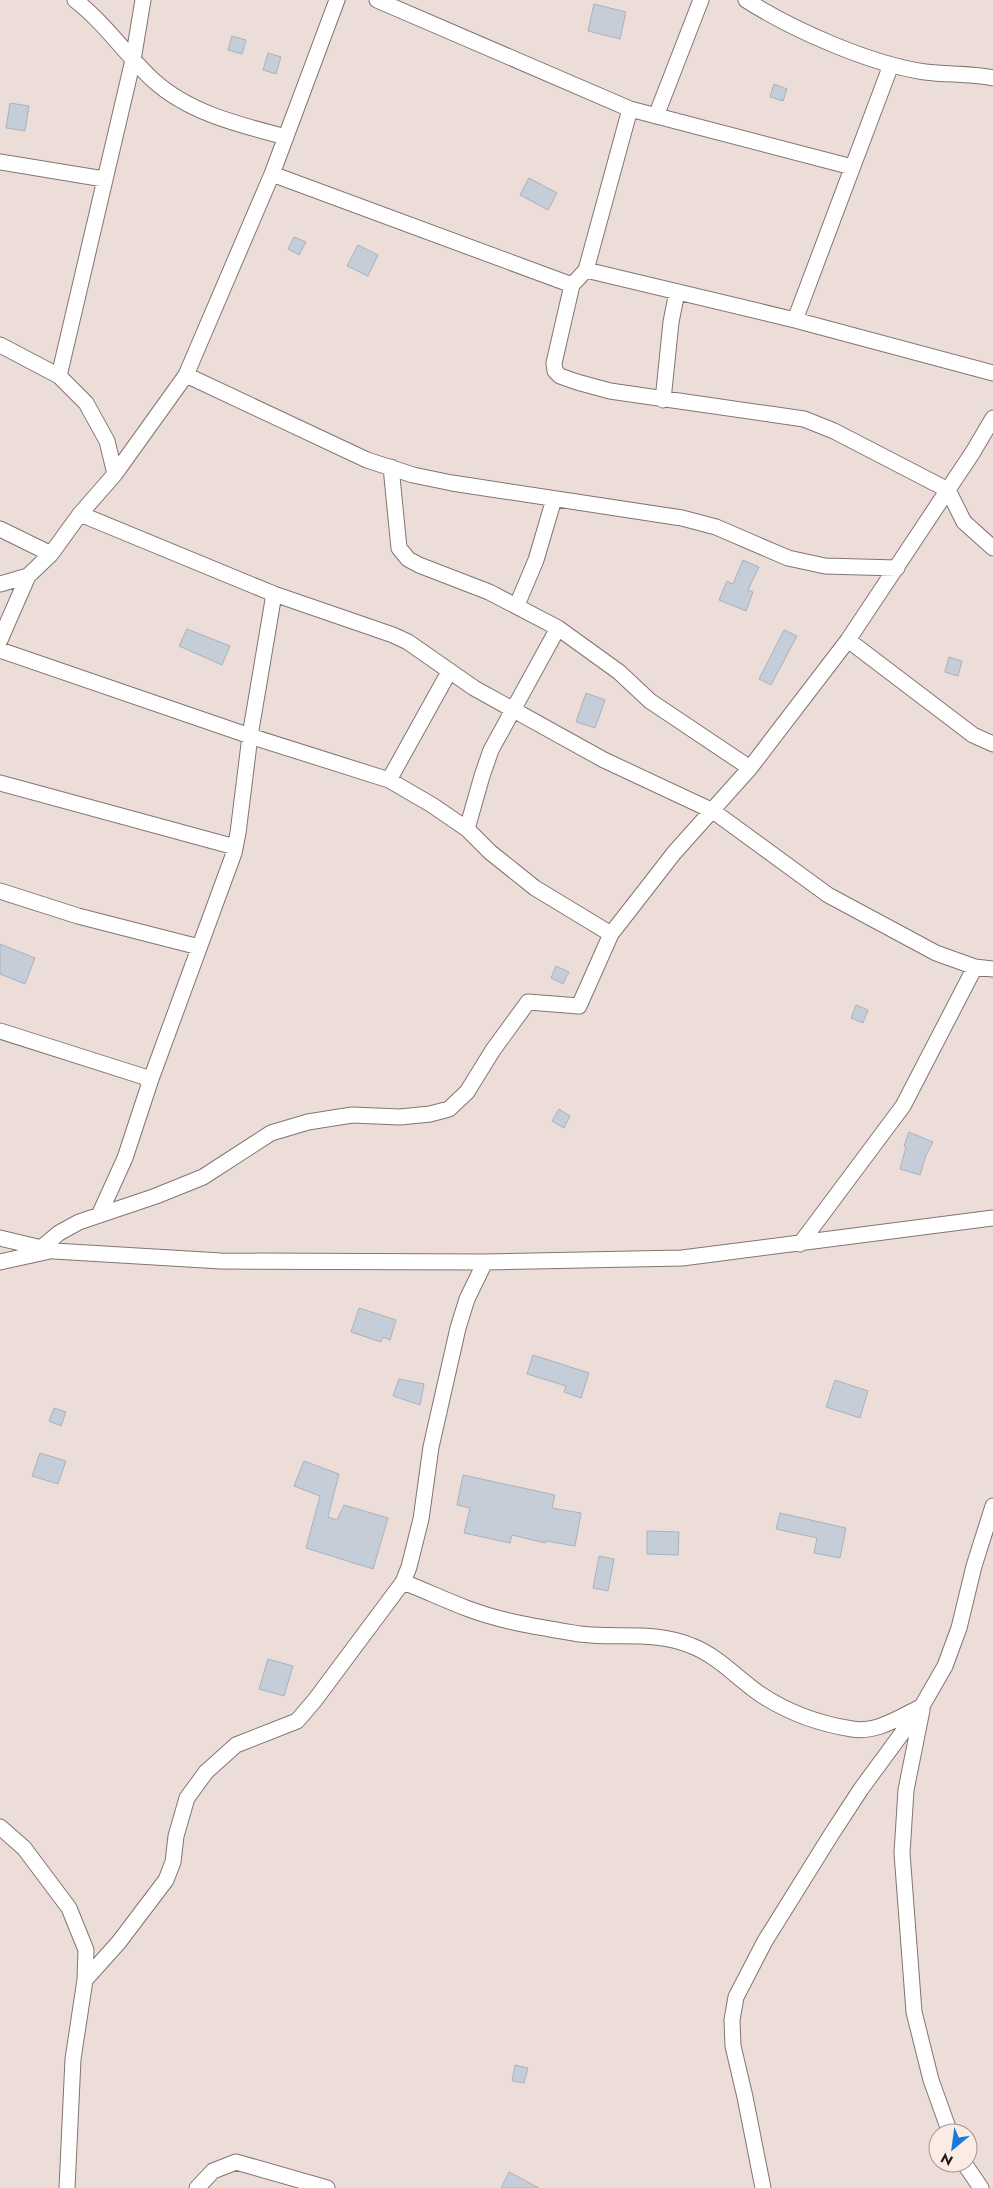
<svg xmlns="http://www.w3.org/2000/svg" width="993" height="2188" viewBox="0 0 993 2188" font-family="Jost,sans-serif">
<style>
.building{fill:#c5cdd9;stroke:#a9b2bd}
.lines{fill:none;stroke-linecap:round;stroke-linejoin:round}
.minor-casing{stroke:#827570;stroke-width:17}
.minor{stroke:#fff;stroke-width:15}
</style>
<rect width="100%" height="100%" fill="#edddd8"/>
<path class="building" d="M594 4 626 12 620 39 588 31Z
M232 36 246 40 242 54 228 50Z
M268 53 281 57 276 74 263 70Z
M774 84 787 89 783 101 770 97Z
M10 103 29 106 25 131 6 128Z
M529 178 557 193 548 210 520 195Z
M294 237 306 242 299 255 288 249Z
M358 245 378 255 368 276 347 266Z
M743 560 759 567 748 590 753 592 746 611 719 600 727 581 733 584Z
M187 629 230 646 222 665 179 646Z
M784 630 797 636 771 685 759 679Z
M949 657 962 661 958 676 945 672Z
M586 693 605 700 595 728 576 722Z
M0 944 35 958 25 984 0 974Z
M556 966 569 972 563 984 551 978Z
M856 1005 868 1010 863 1023 851 1018Z
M559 1109 570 1116 564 1128 552 1121Z
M909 1132 933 1142 926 1155 920 1175 900 1169 906 1147 904 1146Z
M359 1308 396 1320 390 1340 383 1337 381 1342 351 1332Z
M533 1355 589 1373 581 1398 564 1392 566 1386 527 1374Z
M399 1379 424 1384 420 1405 393 1396Z
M835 1380 868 1391 860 1418 826 1407Z
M54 1408 66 1412 61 1426 49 1421Z
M40 1453 66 1461 58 1484 32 1476Z
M304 1461 339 1474 328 1517 337 1520 344 1505 388 1518 373 1569 306 1548 320 1496 294 1486Z
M463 1475 555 1495 552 1508 581 1513 575 1546 546 1541 545 1543 512 1535 510 1543 464 1533 470 1508 457 1505Z
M780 1513 846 1528 840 1558 814 1553 817 1538 776 1529Z
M647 1531 679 1532 678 1555 647 1554Z
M599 1556 614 1559 608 1591 593 1588Z
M268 1659 293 1666 284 1696 259 1689Z
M515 2065 528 2068 524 2083 512 2081Z
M509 2172 539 2188H501Z"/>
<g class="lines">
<defs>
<path id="minor" d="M75 0C105 23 125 54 153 80 189 113 240 125 286 137
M377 0 630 109 852 167
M746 0C793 30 870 64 925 72 947 75 971 73 993 78
M630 109 586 270 572 285 554 363 555 371 560 376 577 382 610 391 804 419 834 431 948 490 964 522 993 548
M656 116 701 0
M0 162 104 179
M272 174 572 285
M586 270 795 320 993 373
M795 320 891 65
M0 345 59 376 86 403 107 441 115 474
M186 375 367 460 413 475 452 483 682 518 716 527 788 558 825 566 897 568
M59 376 133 60 143 0
M663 400 671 322 677 292
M391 467 399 548 408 559 419 565 489 592 558 628 619 672 650 701 750 768
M80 514 274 594 393 635 408 642 474 688 604 760 713 811 828 895 936 953 975 967 993 969
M0 529 51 554
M0 584 28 576
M517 605 536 560 554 499
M0 640 28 576 51 554 80 514 115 474 186 375 272 174 337 0
M848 640 973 735 993 744
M0 650 250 736 389 780 432 805 467 829 490 852 535 888 611 934
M389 780 449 672
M0 783 235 847
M467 829 482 776 491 750 558 628
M0 891 78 916 199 947
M0 1031 151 1079
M100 1213 125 1158 151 1079 234 853 238 833 250 736 274 594
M0 1238 54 1251 221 1261 485 1262 682 1258 993 1218
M800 1244 903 1106 975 967
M41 1248 59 1233 79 1222 156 1196 203 1177 271 1133 308 1122 352 1115 400 1117 430 1114 449 1109 467 1092 493 1050 528 1002 579 1006 611 934 674 853 750 768 848 640 973 452 993 418
M0 1262 50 1251
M403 1582C424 1590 445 1600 466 1608 502 1622 543 1628 580 1634 619 1639 653 1630 692 1646 718 1656 738 1679 760 1694 787 1712 820 1724 852 1729 876 1733 898 1718 919 1708
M922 1710 906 1790 902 1853 914 2012 931 2080 950 2133
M0 1827 24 1848 69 1908 86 1950 85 1980 73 2059 67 2188
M85 1980 119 1942 166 1880 173 1862 176 1836 187 1798 206 1772 236 1745 297 1721 315 1700 403 1582 409 1567 421 1519 431 1447 458 1328 467 1299 485 1262
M964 2163 981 2188
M197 2188 213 2171 236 2162 327 2188
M763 2188 745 2097 733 2046 732 2020 736 1997 765 1941 831 1835 861 1789 922 1706 945 1666 959 1628 974 1566 993 1506"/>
</defs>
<use href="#minor" class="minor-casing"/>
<use href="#minor" class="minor"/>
</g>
<g transform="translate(953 2148) rotate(209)"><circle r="24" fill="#faebe5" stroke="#a39893"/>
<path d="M0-4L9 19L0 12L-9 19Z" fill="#1678e1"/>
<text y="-8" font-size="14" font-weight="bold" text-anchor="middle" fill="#201b19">N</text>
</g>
</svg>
